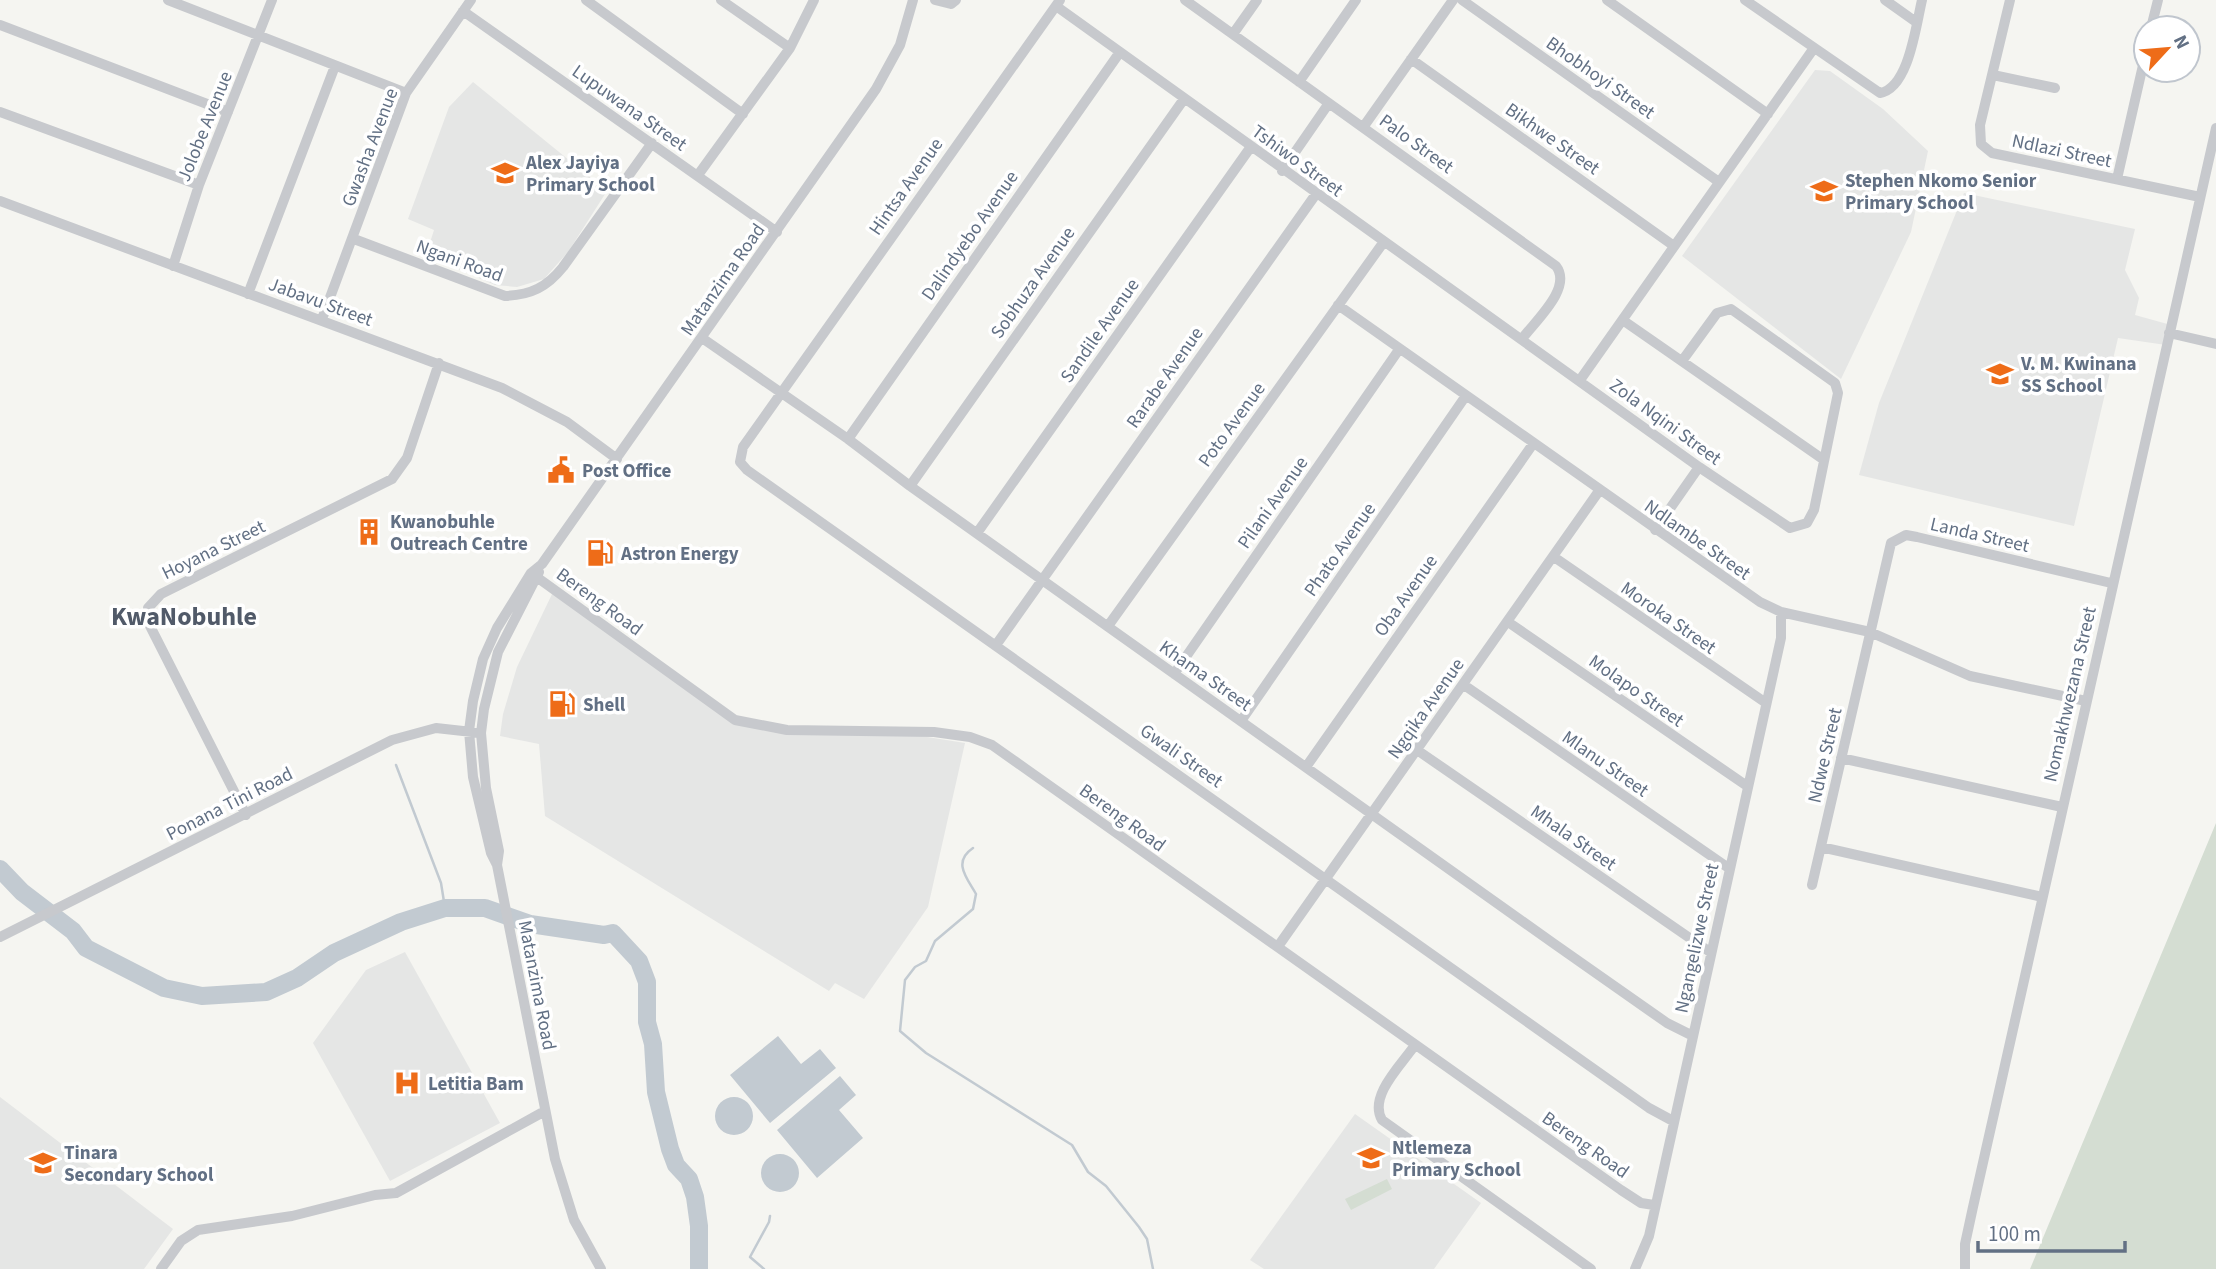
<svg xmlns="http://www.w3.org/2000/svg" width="2216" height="1269" viewBox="0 0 2216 1269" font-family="'Source Sans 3',sans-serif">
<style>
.built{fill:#e5e6e5}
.green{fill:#d4ddd2}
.water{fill:#c2cad1}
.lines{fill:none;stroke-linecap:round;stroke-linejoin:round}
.stream{stroke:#c2cad1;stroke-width:2.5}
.river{stroke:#c2cad1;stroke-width:18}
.minor{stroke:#c7c9cd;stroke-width:10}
.labels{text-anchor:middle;stroke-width:7;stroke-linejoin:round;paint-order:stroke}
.street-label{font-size:19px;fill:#627084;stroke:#fff}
.poi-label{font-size:19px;font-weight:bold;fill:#627084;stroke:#fff;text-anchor:start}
.district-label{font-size:26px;font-weight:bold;fill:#515a69;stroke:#fff}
</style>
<rect width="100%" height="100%" fill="#f5f5f1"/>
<path class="built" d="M1815 70 1830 71 1883 109 1928 151 1911 232 1841 379 1682 256Z
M473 82 607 191 568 252 544 279 517 287 495 285 426 255 434 230 408 219 449 107Z
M1964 193 2135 229 2125 270 2139 298 2135 315 2171 325 2166 345 2118 338 2074 526 1859 475 1879 403Z
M553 592 736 724 784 733 921 736 965 743 928 907 864 999 835 983 829 991 545 816 539 744 500 736 503 714 517 667Z
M405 952 500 1123 390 1181 313 1043 366 970Z
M0 1097 173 1229 144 1269H0Z
M1355 1114 1481 1203 1434 1269H1264L1250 1260Z"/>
<path class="green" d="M2216 823V1269H2030Z
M1387 1179 1392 1189 1351 1210 1345 1199Z"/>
<path class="water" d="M778 1036 801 1064 820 1049 836 1068 770 1123 730 1075Z
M840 1076 856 1095 839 1110 863 1138 817 1178 777 1130Z
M715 1116a19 19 0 1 1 38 0a19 19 0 1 1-38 0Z
M761 1173a19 19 0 1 1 38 0a19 19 0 1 1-38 0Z"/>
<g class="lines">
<path class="stream" d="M396 765 441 883 445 908
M973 848C952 862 967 878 976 894L973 909 935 941 926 961 915 967 905 980 900 1031 926 1053 1072 1145 1088 1172 1106 1186 1139 1227 1147 1239 1153 1269
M764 1269 750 1257 769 1222 770 1216"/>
<path class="river" d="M0 869 22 892 73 931 86 948 164 988 202 996 266 992 297 978 334 953 401 922 445 908H485L530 924 604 935 613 933 639 961 647 982V1022L653 1044 656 1092 670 1149 676 1165 689 1179 695 1197 699 1226V1269"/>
<path class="minor" d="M168 0 406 93
M586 0 743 114
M721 0 790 48
M935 0 951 4 956 0
M1060 0 743 447 740 462 747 470 1649 1108 1673 1121
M1185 0 1556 266C1573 288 1535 321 1522 339
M1462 0 1719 182
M1607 0 1768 114
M1745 0 1880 93C1909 88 1916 25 1922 0
M1885 0 1916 22
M2010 0 1980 125 1981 144 1992 153 2200 197
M1056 6 1699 467 1790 528 1807 523 1814 510 1838 393 1835 383 1731 309 1717 313 1682 361
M463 11 777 232
M0 25 228 112
M2151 28 2158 0
M1233 34 1257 0
M1411 59 1674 246
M1993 75 2055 88
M1299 82 1356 0
M0 112 199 185
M1364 126 1453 0
M1282 171 1329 103
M698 175 790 48 814 0
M2117 179 2146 52
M0 201 502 388 567 422 617 459
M354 239 505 296C531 295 547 287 563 267L652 143
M173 266 199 185 272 0
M248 294 335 66
M1338 305 1760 602 1781 612 1870 632 1970 676 2086 701
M322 319 406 93 471 0
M1624 321 1824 460
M2169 333 2216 344
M702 338 848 439 910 486 1553 943 1667 1023 1693 1036
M1580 380 1814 48
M848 439 1120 52
M910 486 1184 99
M1655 530 1699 467
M977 533 1250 148
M1554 557 1766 703
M531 573 735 720 787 730 934 732 970 737 992 745 1621 1190 1641 1203 1654 1205
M1508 622 1747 786
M1108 626 1383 243
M996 645 1316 194
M1174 674 1398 351
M1464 685 1730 869
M1241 721 1465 397
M1417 750 1710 952
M1841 758 2062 807
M1306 767 1533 444
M246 815 150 626 148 608 161 594 392 479 407 458 439 363
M1821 847 2042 897
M497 865 499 851 486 788 481 733 484 709 498 652 539 572
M1812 885 1891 543 1906 535 1917 537 2111 583
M0 937 392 740 436 728 481 733
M1279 945 1599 491
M1415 1045C1402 1064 1368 1096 1382 1120L1591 1269
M161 1269 181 1241 198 1230 292 1216 375 1195 396 1193 545 1111
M601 1269 574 1220 555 1159 497 865 491 853 473 777 469 731 473 701 483 659 497 628 531 573 542 564 876 89 900 45 913 0
M1635 1269 1649 1236 1781 638V612
M1965 1269V1244L1973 1207 2216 128"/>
</g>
<defs>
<symbol id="school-bare" viewBox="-9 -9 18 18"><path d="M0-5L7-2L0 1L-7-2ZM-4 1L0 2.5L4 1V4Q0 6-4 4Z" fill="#ee6c18" stroke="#fff" stroke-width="2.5" paint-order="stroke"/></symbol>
<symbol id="civic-bare" viewBox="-9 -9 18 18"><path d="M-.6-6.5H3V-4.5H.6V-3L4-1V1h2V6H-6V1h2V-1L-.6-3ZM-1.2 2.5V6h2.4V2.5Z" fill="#ee6c18" stroke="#fff" stroke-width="2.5" paint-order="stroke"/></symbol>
<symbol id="building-bare" viewBox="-9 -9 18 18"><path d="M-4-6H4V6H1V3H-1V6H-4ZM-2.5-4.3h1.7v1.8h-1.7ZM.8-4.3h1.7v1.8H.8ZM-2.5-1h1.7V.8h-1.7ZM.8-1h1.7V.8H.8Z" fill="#ee6c18" stroke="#fff" stroke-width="2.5" paint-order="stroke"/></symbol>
<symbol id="fuel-bare" viewBox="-9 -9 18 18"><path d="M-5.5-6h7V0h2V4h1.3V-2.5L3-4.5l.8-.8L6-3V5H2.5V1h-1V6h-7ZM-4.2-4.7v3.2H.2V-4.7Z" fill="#ee6c18" stroke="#fff" stroke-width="2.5" paint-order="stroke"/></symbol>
<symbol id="hospital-bare" viewBox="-9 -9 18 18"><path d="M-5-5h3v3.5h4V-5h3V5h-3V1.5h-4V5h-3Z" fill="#ee6c18" stroke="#fff" stroke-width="2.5" paint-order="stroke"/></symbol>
</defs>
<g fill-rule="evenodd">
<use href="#school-bare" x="486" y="154" width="38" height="38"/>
<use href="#school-bare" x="1805" y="172" width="38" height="38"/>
<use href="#school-bare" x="1981" y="355" width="38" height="38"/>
<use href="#civic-bare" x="542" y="451" width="38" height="38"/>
<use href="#building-bare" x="350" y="513" width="38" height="38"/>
<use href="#fuel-bare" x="581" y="534" width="38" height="38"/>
<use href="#fuel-bare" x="543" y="685" width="38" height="38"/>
<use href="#hospital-bare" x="388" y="1064" width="38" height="38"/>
<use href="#school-bare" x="1352" y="1139" width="38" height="38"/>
<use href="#school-bare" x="24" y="1144" width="38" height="38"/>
</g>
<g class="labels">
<g class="street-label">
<text transform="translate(1601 77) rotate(35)" y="7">Bhobhoyi Street</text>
<text transform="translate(630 107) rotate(35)" y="7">Lupuwana Street</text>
<text transform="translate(204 126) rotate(-68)" y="7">Jolobe Avenue</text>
<text transform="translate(1553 138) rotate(35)" y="7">Bikhwe Street</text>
<text transform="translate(1417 143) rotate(36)" y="7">Palo Street</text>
<text transform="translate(369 147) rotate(-69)" y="7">Gwasha Avenue</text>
<text transform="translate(2062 150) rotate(12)" y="7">Ndlazi Street</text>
<text transform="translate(1298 160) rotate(36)" y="7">Tshiwo Street</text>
<text transform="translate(905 186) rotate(-55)" y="7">Hintsa Avenue</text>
<text transform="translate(969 235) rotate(-55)" y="7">Dalindyebo Avenue</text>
<text transform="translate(460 260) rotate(20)" y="7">Ngani Road</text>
<text transform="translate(722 279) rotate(-55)" y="7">Matanzima Road</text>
<text transform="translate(1032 282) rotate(-55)" y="7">Sobhuza Avenue</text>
<text transform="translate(321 301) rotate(20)" y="7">Jabavu Street</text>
<text transform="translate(1099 330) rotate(-55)" y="7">Sandile Avenue</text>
<text transform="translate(1164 377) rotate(-55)" y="7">Rarabe Avenue</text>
<text transform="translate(1666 421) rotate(36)" y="7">Zola Nqini Street</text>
<text transform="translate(1231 424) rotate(-54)" y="7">Poto Avenue</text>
<text transform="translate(1272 502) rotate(-55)" y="7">Pilani Avenue</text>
<text transform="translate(1980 534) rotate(13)" y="7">Landa Street</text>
<text transform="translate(1698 539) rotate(35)" y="7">Ndlambe Street</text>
<text transform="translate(213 549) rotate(-26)" y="7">Hoyana Street</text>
<text transform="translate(1339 549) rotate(-55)" y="7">Phato Avenue</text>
<text transform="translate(1405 595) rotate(-55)" y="7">Oba Avenue</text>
<text transform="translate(600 601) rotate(36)" y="7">Bereng Road</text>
<text transform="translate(1669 617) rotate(35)" y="7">Moroka Street</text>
<text transform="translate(1206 675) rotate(35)" y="7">Khama Street</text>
<text transform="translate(1637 690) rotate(35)" y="7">Molapo Street</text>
<text transform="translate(2069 694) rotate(-77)" y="7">Nomakhwezana Street</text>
<text transform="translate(1425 708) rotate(-55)" y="7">Ngqika Avenue</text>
<text transform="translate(1182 755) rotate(35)" y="7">Gwali Street</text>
<text transform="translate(1824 755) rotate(-77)" y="7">Ndwe Street</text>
<text transform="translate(1606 763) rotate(35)" y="7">Mlanu Street</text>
<text transform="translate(229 803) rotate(-27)" y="7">Ponana Tini Road</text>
<text transform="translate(1123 817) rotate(36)" y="7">Bereng Road</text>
<text transform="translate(1574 837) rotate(35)" y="7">Mhala Street</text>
<text transform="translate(1696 938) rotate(-78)" y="7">Ngangelizwe Street</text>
<text transform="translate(538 985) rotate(79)" y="7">Matanzima Road</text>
<text transform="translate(1586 1144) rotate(35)" y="7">Bereng Road</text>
</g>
<g class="poi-label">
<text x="526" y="169">Alex Jayiya<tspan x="526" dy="22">Primary School</tspan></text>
<text x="1845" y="187">Stephen Nkomo Senior<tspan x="1845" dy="22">Primary School</tspan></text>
<text x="2021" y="370">V. M. Kwinana<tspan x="2021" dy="22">SS School</tspan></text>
<text x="582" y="477">Post Office</text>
<text x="390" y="528">Kwanobuhle<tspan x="390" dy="22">Outreach Centre</tspan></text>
<text x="621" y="560">Astron Energy</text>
<text x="583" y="711">Shell</text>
<text x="428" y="1090">Letitia Bam</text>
<text x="1392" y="1154">Ntlemeza<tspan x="1392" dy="22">Primary School</tspan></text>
<text x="64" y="1159">Tinara<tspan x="64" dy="22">Secondary School</tspan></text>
</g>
<g class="district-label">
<text x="184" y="625">KwaNobuhle</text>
</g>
</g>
<g transform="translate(2167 49) rotate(64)"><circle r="33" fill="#ffffff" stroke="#c0c6ce" stroke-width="2"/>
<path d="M0-5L12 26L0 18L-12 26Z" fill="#ee6c18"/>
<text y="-10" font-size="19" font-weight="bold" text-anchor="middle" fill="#627084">N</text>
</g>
<path d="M1978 1241v10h147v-10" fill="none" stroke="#627084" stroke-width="3.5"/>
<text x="1988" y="1241" font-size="21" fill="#627084" stroke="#ffffff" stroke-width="5" paint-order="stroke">100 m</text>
</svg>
